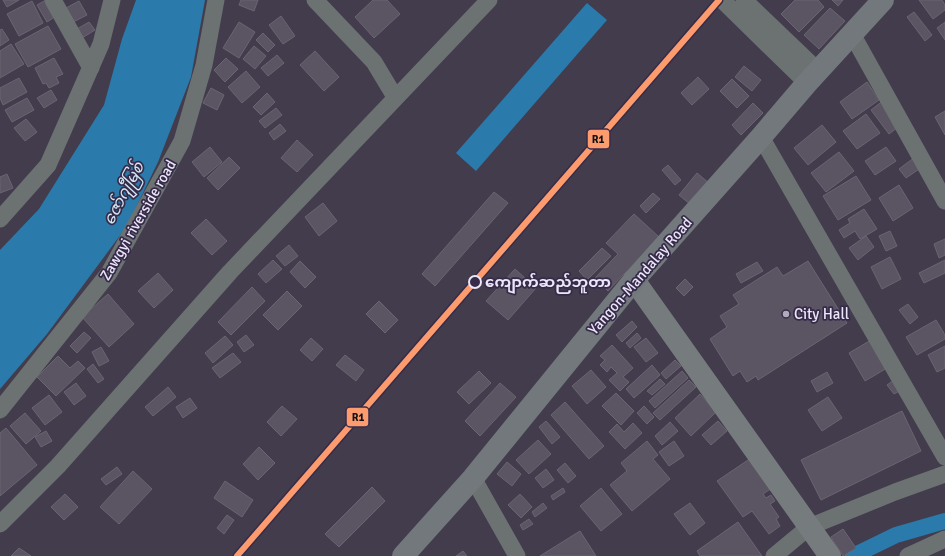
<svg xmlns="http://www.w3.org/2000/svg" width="945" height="556" viewBox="0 0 945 556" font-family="Signika,'Noto Sans Myanmar',sans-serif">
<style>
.water{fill:#2a7bac}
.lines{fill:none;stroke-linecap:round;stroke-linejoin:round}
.canal{stroke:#2a7bac;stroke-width:16}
.building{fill:#5b5462;stroke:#6b6472}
.street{stroke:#6c7172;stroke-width:17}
.secondary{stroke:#767c7d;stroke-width:22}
.highway{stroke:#72787c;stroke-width:22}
.rail-1-casing{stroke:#362b49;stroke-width:9}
.rail-1{stroke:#fc9b6d;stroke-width:6}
.stop-dot{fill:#362b49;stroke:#ece6f9;stroke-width:2}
.poi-dot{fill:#b0aabd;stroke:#362b49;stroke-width:1.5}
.labels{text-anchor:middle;stroke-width:3.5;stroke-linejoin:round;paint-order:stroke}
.street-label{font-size:15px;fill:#ece6f9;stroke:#362b49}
.stop-label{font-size:15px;font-weight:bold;fill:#ece6f9;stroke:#362b49;text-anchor:start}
.poi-label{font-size:15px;fill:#ece6f9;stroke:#362b49;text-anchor:start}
.water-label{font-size:16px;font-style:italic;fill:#d3e7f5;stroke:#362b49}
.line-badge{stroke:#362b49;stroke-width:1.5}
.pale-badge-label{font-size:11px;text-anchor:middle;font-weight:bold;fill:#111}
</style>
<rect width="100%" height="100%" fill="#423c4d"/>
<path class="water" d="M136 0H205L191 77 158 162 127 226 47 334 0 389V250L39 209 104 105 122 39Z
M587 3 607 20 476 171 456 153Z"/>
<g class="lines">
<path class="canal" d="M853 556 896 535 945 521"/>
</g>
<path class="building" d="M3 0H19L7 7Z
M46 0 56 16 47 22 37 5Z
M241 0H258L254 11 239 5Z
M373 0H387L400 14 374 38 355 17Z
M795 0H818L824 7 799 32 781 14Z
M832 0H843L838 6Z
M919 0H942L945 5V10L933 19Z
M32 1 43 23 19 36 7 14Z
M79 1 87 15 73 22 66 8Z
M830 8 845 21 819 49 804 35Z
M914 12 932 35 925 41 907 17Z
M281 16 295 36 283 44 269 25Z
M89 22 95 30 82 38 77 29Z
M239 22 255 32 239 58 223 48Z
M945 22V40L937 28Z
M48 26 61 49 28 67 15 44Z
M2 29 9 40 0 46V30Z
M263 33 275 45 268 52 256 40Z
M11 44 24 64 0 78V51Z
M254 46 266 56 255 69 243 59Z
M315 51 339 77 324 91 300 65Z
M277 55 284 63 268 76 261 68Z
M54 58 63 74 56 77 59 83 49 88 46 83 43 84 35 68Z
M226 58 238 69 225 82 214 70Z
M744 66 761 80 752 91 735 77Z
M246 71 260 87 242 103 228 87Z
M698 77 709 89 692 105 681 93Z
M19 78 27 92 3 105 0 98V88Z
M732 79 749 96 737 108 720 91Z
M867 82 879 100 852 119 840 102Z
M211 88 224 95 217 110 203 103Z
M51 90 57 100 44 108 37 98Z
M267 93 275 102 261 115 253 107Z
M27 98 34 110 12 122 5 110Z
M884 100 902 124 889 134 871 110Z
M753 103 763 113 741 135 732 125Z
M276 108 282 115 265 128 259 121Z
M945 111V135L935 117Z
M866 114 880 133 857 149 843 131Z
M26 119 37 132 25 141 14 128Z
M280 124 286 131 274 140 269 133Z
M822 125 836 142 808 165 794 148Z
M297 140 313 155 297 172 281 158Z
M210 147 222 162 204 177 192 162Z
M886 147 896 161 875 175 865 161Z
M839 152 854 171 826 192 811 173Z
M229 157 240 168 218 190 207 178Z
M915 157 922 167 906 178 899 169Z
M668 165 681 180 675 185 662 170Z
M697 173 709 183 691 205 679 195Z
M7 174 13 188 0 193V177Z
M856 176 871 200 838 220 823 196Z
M899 185 913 208 893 221 879 198Z
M494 192 508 203 435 286 422 274Z
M653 193 660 199 646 213 640 206Z
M323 203 337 221 319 236 305 217Z
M864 209 877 229 860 239 855 231 844 238 839 230 850 223 848 219Z
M634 214 659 237 608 291 595 278 618 254 606 243Z
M206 219 227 241 212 255 191 233Z
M890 231 897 246 886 251 879 236Z
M866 236 874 247 858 260 849 248Z
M945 239V255L939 258 934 244Z
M289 245 298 256 285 266 276 256Z
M602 248 611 256 587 280 579 271Z
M890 257 901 279 882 289 871 267Z
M273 260 282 269 266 283 258 274Z
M945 260V273L924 283 919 273Z
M300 261 316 277 305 288 290 272Z
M808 261 847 323 758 380 756 376 747 382 740 371 733 376 710 339 727 327 720 316 739 304 733 295 777 267 783 276Z
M757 262 763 271 741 283 736 274Z
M515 269 536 288 508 320 486 301Z
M158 273 173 290 154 308 138 291Z
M685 279 693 287 684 296 676 288Z
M252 287 265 301 231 335 218 322Z
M287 291 302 306 278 330 263 315Z
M108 294 134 324 109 347 82 317Z
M379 301 398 320 385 333 366 314Z
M908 304 918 317 910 324 899 310Z
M936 320 945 335V339L917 355 906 337Z
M632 321 637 327 622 342 616 335Z
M84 332 91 338 77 353 70 346Z
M637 333 641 338 630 348 626 343Z
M246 335 254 345 244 352 237 342Z
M225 336 233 345 213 363 205 353Z
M311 338 323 349 312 361 300 350Z
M646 338 658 353 646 362 634 347Z
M871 340 887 368 865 381 849 353Z
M612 345 633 368 623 377 629 382 620 391 609 380 617 373 611 367 607 372 600 365 605 360 600 356Z
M945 346V368L937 372 928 355Z
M101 347 109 361 99 366 92 352Z
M233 353 241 362 220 378 212 368Z
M345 355 364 370 356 381 336 365Z
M58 356 70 368 78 361 85 368 56 396 37 377Z
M675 360 681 366 666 379 661 373Z
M93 364 104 379 98 383 87 369Z
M652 365 660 375 634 398 626 389Z
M591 370 606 387 587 404 572 386Z
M479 371 491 383 469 404 457 392Z
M682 371 688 378 655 408 649 401Z
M827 372 833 383 817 392 811 381Z
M660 379 665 384 652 395 647 391Z
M689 380 696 387 660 420 653 413Z
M894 380 901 390 894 394 887 385Z
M76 383 86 396 74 405 64 392Z
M500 383 516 397 480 436 465 421Z
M168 387 176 397 153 416 145 407Z
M616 393 634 411 621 425 602 406Z
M700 394 716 412 691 436 675 418Z
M49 395 62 412 45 425 32 408Z
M828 397 842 418 822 431 808 410Z
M190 398 197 408 183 418 176 407Z
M565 402 604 446 589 459 551 415Z
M282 406 297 419 281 436 267 422Z
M644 406 654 417 647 424 637 413Z
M902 411 921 451 821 500 801 460Z
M25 413 41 431 26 444 10 426Z
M546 421 560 437 552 444 539 427Z
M718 421 727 431 711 445 702 435Z
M670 422 678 431 662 445 655 436Z
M633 423 642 433 625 449 609 432 617 424 624 432Z
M6 428 37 465 0 496V433Z
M46 431 52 441 41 447 35 437Z
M538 440 551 454 529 474 516 460Z
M647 441 658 455 653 459 670 479 632 511 610 485 627 471 621 463Z
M674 441 684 456 669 466 659 452Z
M259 447 275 463 258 480 243 464Z
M751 458 772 488 763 494 766 498 771 495 775 501 770 504 779 517 776 519 780 526 769 534 752 511 743 517 717 481Z
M507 462 521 474 512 486 497 474Z
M565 463 576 476 568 483 557 470Z
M117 467 122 474 106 485 101 479Z
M546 469 554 480 543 488 535 478Z
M133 471 152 489 119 524 100 507Z
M225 481 253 500 242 517 214 498Z
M372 487 385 501 339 547 325 534Z
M563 488 565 492 553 500 551 496Z
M601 488 622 514 601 531 580 506Z
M65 494 78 507 64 520 51 507Z
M520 494 532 507 521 518 508 505Z
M543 503 547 508 535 517 532 512Z
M690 503 705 523 690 535 674 514Z
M227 515 234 520 224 534 217 528Z
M529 519 533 524 523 530 520 525Z
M738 522 762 556H700L697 551Z
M843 529 856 548 843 556 831 537Z
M580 531 596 556H540Z
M19 548 31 556H11Z
M463 551 467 556H456Z"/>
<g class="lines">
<path class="street" d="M53 0 91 68
M315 0 374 62 395 97
M722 0 807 83
M744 0 818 71
M852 34 945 201
M761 137 945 457
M0 219 48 165 101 44 112 0
M0 410 109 273 182 141 204 65 216 0
M473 478 517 556
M0 524 58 466 230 272 489 0
M774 556 809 527 895 492 945 474
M908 556 945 539"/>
<path class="secondary" d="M634 280 830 556"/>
<path class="highway" d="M403 556 473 478 634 280 761 137 807 83 883 0"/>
<defs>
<path id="rail-1" d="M237 556 719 0"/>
</defs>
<use href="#rail-1" class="rail-1-casing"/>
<use href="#rail-1" class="rail-1"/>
</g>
<circle class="stop-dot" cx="475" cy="282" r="6"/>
<circle class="poi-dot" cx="786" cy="314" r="4"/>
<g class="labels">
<g class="street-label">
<text transform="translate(138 220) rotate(-60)" y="5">Zawgyi riverside road</text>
<text transform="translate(640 276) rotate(-49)" y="5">Yangon-Mandalay Road</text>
</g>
<g class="stop-label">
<text x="485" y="287">ကျောက်ဆည်ဘူတာ</text>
</g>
<g class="poi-label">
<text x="794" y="319">City Hall</text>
</g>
<g class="water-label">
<text transform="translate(123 193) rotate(-62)" y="6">ဇော်ဂျီမြစ်</text>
</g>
</g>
<g class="line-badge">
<rect x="587" y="129" width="23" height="20" rx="4" fill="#fc9b6d"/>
<rect x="346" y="407" width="23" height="20" rx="4" fill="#fc9b6d"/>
</g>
<g class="pale-badge-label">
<text x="598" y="143">R1</text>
<text x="358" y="421">R1</text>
</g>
</svg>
